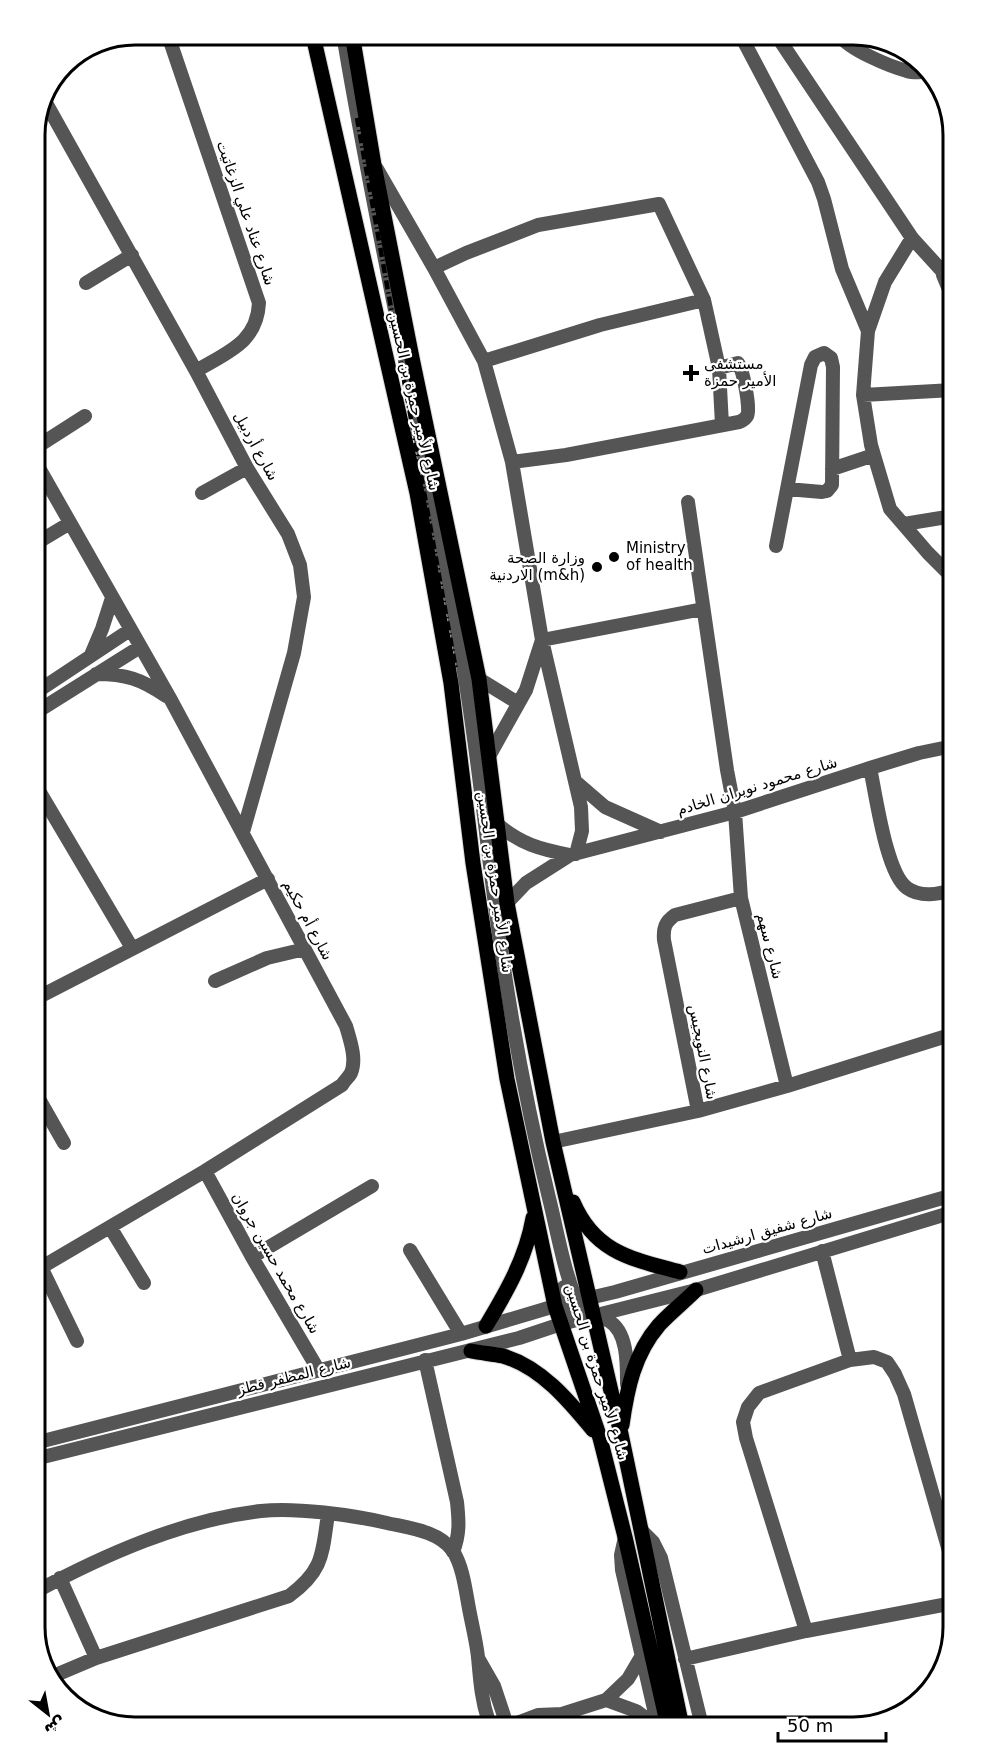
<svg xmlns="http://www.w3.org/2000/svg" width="988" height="1762" viewBox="0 0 988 1762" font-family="'DejaVu Sans','Noto Sans Arabic',sans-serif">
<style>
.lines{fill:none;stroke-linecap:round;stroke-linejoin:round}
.major-casing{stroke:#dbdbdb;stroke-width:17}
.minor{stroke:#555;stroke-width:14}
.major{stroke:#000;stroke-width:15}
.rail{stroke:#000;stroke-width:4.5;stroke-dasharray:9 3 1.5 3;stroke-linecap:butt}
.poi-dot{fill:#000;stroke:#fff;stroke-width:2}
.labels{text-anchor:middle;stroke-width:4.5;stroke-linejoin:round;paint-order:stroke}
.street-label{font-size:15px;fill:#000;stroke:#fff}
.poi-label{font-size:15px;fill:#000;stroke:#fff;text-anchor:start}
.rim{fill:none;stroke:#000;stroke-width:3}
</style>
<rect width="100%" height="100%" fill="#fff"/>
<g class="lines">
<defs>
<path id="major" d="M314 40 417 493 451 683 473 863 507 1079 555 1306 600 1438 625 1537 667 1722
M353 40 374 165 412 358 479 679 507 903 553 1142 621 1434 681 1722
M573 1202C595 1253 632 1259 680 1272
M486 1326C507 1291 526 1258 533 1218
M471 1351C481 1353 493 1354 503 1356 541 1367 569 1401 593 1430
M622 1425C627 1389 634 1354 659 1325 670 1313 684 1302 696 1290"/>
</defs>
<use href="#major" class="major-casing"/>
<path class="minor" d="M839 35C850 50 889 66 907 71 913 73 921 72 927 72
M741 36 818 182 824 199 842 269 868 331
M777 36 912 238 953 283
M344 40C379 249 428 456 463 666 480 764 488 864 503 962 515 1042 530 1120 549 1198 557 1229 566 1285 582 1310 590 1316 600 1316 609 1321 628 1332 627 1365 627 1384
M170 41 259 303C257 343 227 352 196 371
M46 103 196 371 247 468 288 534 300 565 304 597 294 653 243 832
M377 169 434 268 484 361 512 462 542 640 526 690 488 758
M912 238 885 282 868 331 863 395 871 445 890 509 928 553 953 578
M434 268 466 253 538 225 659 204 704 300 719 368 722 425
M943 275 953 299
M86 283 132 255
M484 361 600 325 704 300
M863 395 953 390
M35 448 85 416
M512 462 566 455 739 422C742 421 745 419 747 416 751 409 743 370 738 363L719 368
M832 469 874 455
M202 493 247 468
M688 502 727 770 735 812 741 898 787 1086
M904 524 953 516
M35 544 70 523
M776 546 811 365 815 357 824 353 831 358 833 367 832 485 827 491 822 492 787 489
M91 655 102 629 112 598
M96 674C126 674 141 679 166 696
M479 679 518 703
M35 693 130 630
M35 713 140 647
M870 768C876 795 886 873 907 888 921 898 939 894 953 890
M576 782 605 807 661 832
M35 784 132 948
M497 824C521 844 539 849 570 855
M576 854 582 831 581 807 542 640 703 609
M741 898 675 915C665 922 663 928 664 940L698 1111 787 1086 953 1034
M507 903 526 883 570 855 735 812 870 768 919 753 953 746
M215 981 267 958 305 949
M35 999 268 879
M35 1092 64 1143
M553 1142 698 1111
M205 1171 252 1257 319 1371
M110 1227 144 1283
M410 1250 461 1334
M822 1251 850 1360
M252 1257 372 1186
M41 1267 77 1341
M35 1271 205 1171 342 1085C344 1081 349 1077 351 1073 357 1059 350 1040 346 1026L171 700 35 461
M561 1324 568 1314 564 1287
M425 1360 457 1502C459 1521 460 1534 453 1552
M35 1443 461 1334 555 1306 615 1292 953 1195
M35 1459 519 1338 561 1324 696 1290 953 1212
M642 1531 653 1542 661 1558 701 1722
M625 1537 621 1555 622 1570 657 1722
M60 1578 96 1658
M35 1592C104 1555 182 1520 261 1511 295 1507 353 1515 387 1523 409 1528 439 1531 453 1551 462 1565 465 1586 468 1603 471 1621 476 1639 478 1657 480 1678 481 1698 488 1719
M806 1631 746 1438 743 1422 748 1407 759 1393 850 1360 874 1357 887 1362 895 1374 904 1394 953 1565
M478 1658 494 1686 504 1716
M685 1659 806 1631 953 1603
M51 1677 96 1658 289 1596C324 1570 322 1554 328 1514
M606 1700 636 1711 651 1722
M517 1723 538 1715 562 1714 606 1700 628 1679 641 1657"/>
<use href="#major" class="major"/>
<path class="rail" d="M357 118 456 670"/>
</g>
<g class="poi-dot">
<path d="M688 364h6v6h6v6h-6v6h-6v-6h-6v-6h6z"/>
<circle cx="614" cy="557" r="6"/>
<circle cx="597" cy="567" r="6"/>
</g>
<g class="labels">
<g class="street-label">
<text transform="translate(246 213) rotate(71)" y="5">شارع عناد علي الزغاتيت</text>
<text transform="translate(414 401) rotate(77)" y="5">شارع الأمير حمزة بن الحسين</text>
<text transform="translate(256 446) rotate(61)" y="5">شارع أردبيل</text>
<text transform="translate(757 786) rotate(-17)" y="5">شارع محمود نويران الخادم</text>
<text transform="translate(495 882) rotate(82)" y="5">شارع الأمير حمزة بن الحسين</text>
<text transform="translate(308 920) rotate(62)" y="5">شارع أم حكيم</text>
<text transform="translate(770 946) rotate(76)" y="5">شارع سهم</text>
<text transform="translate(703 1052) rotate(79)" y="5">شارع النويجيس</text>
<text transform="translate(767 1231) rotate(-16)" y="5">شارع شفيق ارشيدات</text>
<text transform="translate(276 1263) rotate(60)" y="5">شارع محمد حسين جروان</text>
<text transform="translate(597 1372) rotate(73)" y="5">شارع الأمير حمزة بن الحسين</text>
<text transform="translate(294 1376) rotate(-14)" y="5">شارع المظفر قطز</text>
</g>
<g class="poi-label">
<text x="704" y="369">مستشفى<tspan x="704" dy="17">الأمير حمزة</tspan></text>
<text x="626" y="553">Ministry<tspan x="626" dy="17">of health</tspan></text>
<text x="585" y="563" text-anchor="end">وزارة الصحة<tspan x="585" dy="17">الاردنية (m&amp;h)</tspan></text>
</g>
</g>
<path d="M0 0H988V1762H0ZM135 45H853A90 90 0 0 1 943 135V1627A90 90 0 0 1 853 1717H135A90 90 0 0 1 45 1627V135A90 90 0 0 1 135 45Z" fill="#fff" fill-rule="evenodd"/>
<path class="rim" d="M135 45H853A90 90 0 0 1 943 135V1627A90 90 0 0 1 853 1717H135A90 90 0 0 1 45 1627V135A90 90 0 0 1 135 45Z"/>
<g transform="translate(48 1714) rotate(149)" stroke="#ffffff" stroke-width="4.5" paint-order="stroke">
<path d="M0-4.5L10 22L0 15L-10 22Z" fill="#000000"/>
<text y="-9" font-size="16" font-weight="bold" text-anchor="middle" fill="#000000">ش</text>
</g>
<path d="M778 1732v9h108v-9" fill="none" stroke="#000000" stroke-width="3"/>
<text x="787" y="1732" font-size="18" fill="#000000" stroke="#ffffff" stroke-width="4.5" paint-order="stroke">50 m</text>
</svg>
